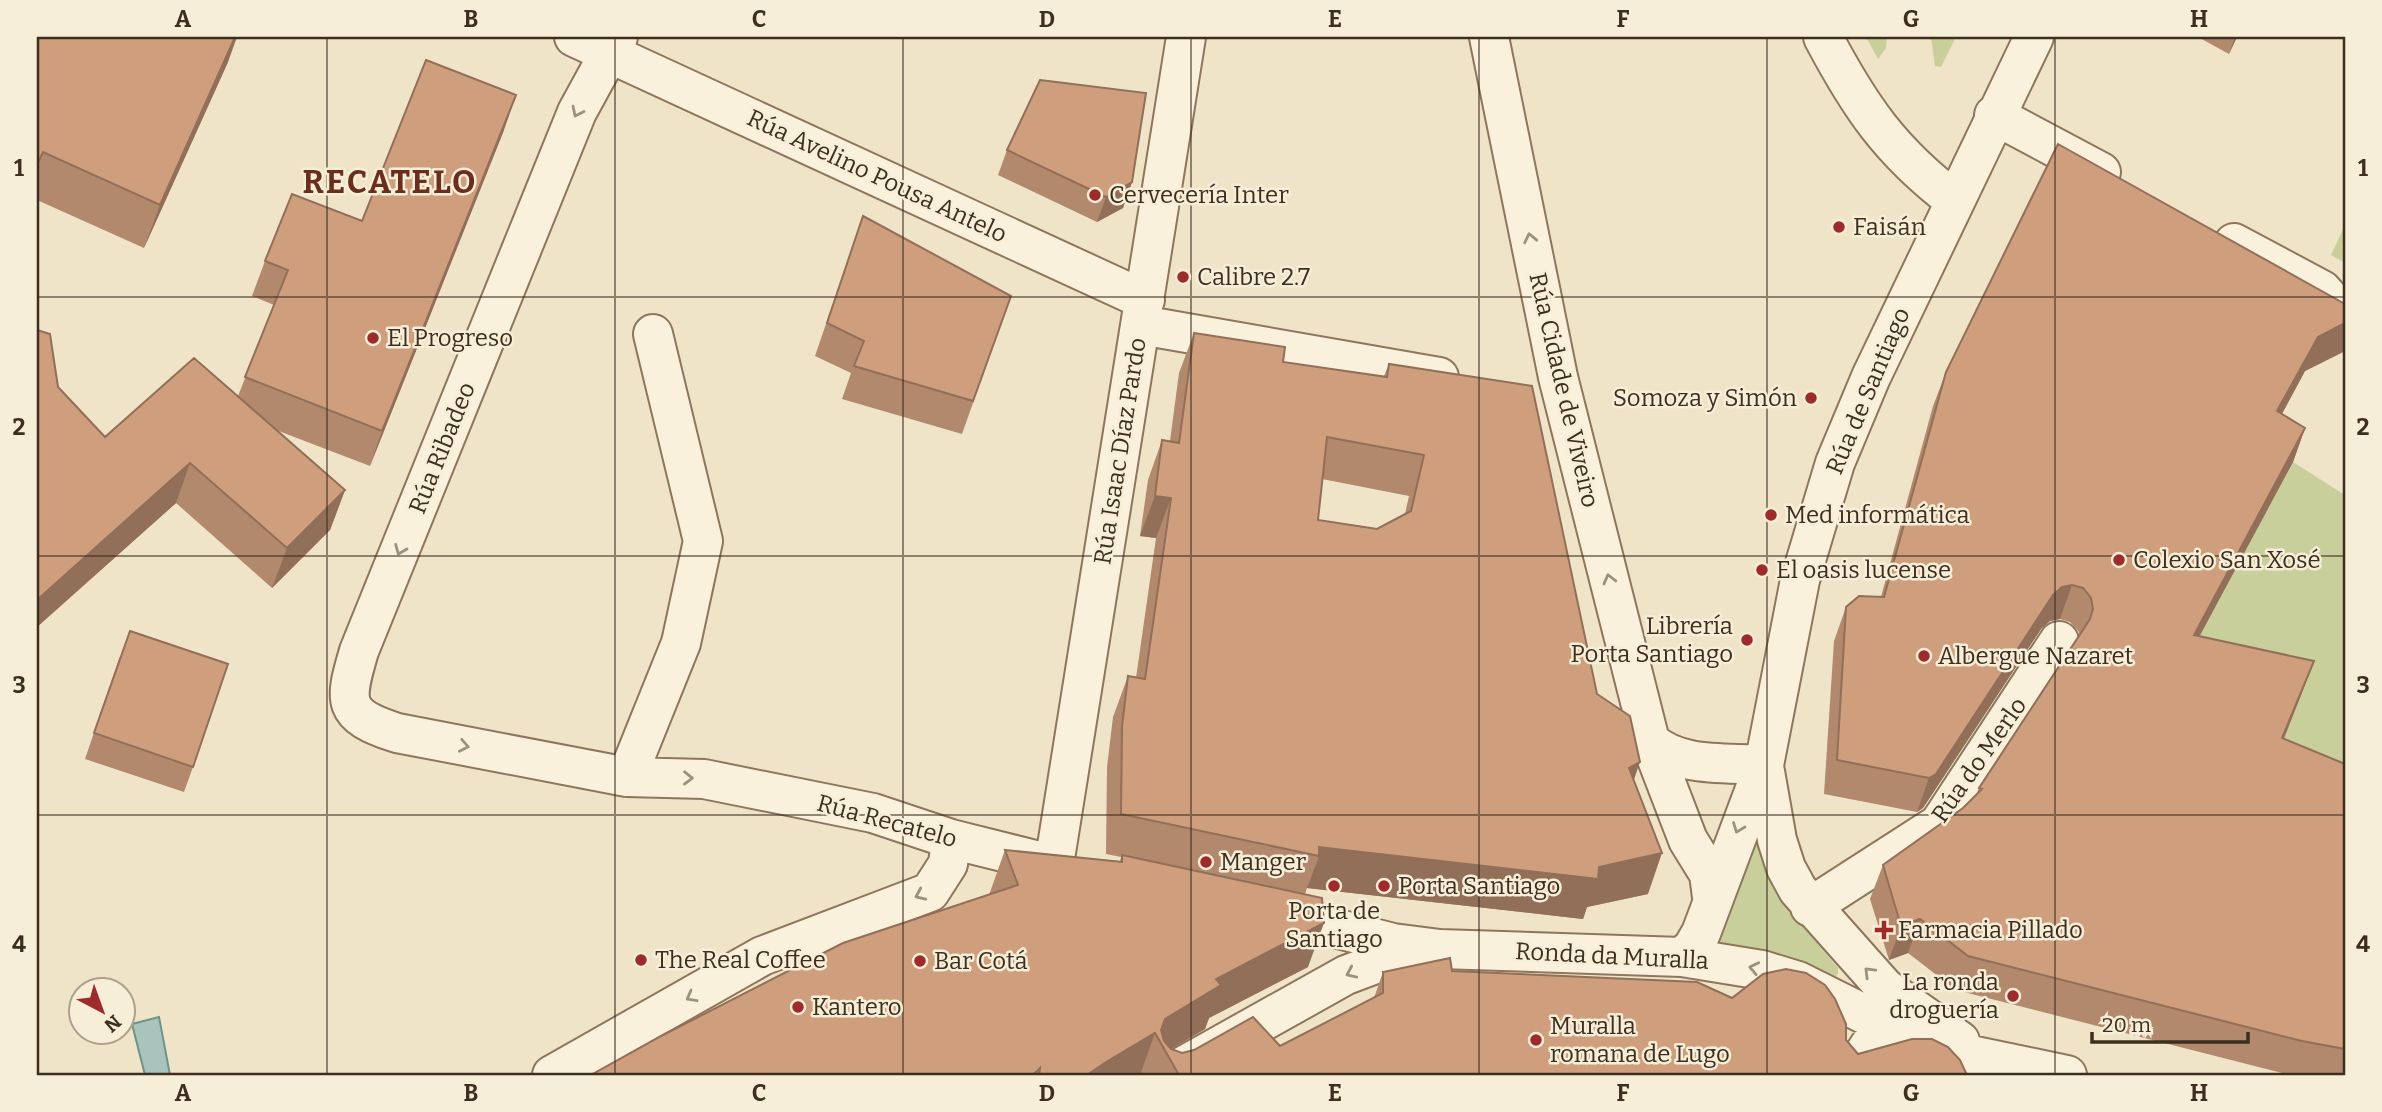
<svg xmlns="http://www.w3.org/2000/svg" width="2382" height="1112" viewBox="0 0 2382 1112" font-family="Bitter,serif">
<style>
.green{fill:#c9cf9b}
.water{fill:#a9c4bc;stroke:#6f938a;stroke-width:2}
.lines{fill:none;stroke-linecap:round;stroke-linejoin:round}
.minor-casing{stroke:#8d765c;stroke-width:42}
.minor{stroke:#faf1dc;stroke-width:38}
.wall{fill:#b2896c;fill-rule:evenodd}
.shaded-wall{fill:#916f58}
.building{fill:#cf9f7d;stroke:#916f58;stroke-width:2;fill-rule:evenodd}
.oneway{stroke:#9c907e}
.grid{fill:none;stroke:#3d2e20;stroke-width:2;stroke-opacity:0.55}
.poi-dot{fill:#9e2a2b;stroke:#f7eed8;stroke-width:2.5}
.labels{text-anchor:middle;stroke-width:5;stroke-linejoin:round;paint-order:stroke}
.street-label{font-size:24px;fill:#3d2e20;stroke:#f7eed8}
.poi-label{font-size:24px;fill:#3d2e20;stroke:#f7eed8;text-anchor:start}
.district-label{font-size:32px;font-weight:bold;letter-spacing:2px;fill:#6b2e1e;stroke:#f7eed8}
.neatline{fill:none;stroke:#3d2e20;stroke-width:2.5}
.grid-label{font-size:23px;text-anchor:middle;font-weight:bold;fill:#3d2e20}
</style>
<rect width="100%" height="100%" fill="#f0e4c8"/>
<path class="green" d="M1866 37H1887L1886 48 1878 59Z
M1931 37H1956L1941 67 1935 66Z
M2345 225V263L2331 255Z
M2293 462 2345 495V803L2270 772 2299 699 2181 669Z
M1753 845 1760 847 1793 914 1838 968V974L1834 978 1718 944 1747 853Z"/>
<path class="water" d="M159 1017 170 1075H145L132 1024Z"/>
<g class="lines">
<defs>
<path id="minor" d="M574 37 1145 300
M618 37 577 112 359 651C344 702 341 715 397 733L627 777 704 779 873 813 951 839 1055 865
M1489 37 1558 377 1650 741 1688 840 1709 874 1712 897
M1823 37C1860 107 1890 151 1954 200
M1994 115 2101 172
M2234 243 2322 290 2345 316
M1141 325 1439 377
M1650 741C1679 768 1726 762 1764 765
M1764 766 1777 840 1786 868 1798 890 1885 988 1960 1041
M627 777 681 643 703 541 653 334
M1054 865 1186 37
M1810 907 1939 824 2059 641
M1272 912 1393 943 1440 949
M1682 957 1693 947 1701 933 1764 765 1800 580 1835 463 1871 377 2034 37
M552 1075 762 956 930 892 948 864 951 839
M1167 1075 1346 975 1399 955 1440 949 1682 957 1762 970 1798 981 1928 1046 2067 1075
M1850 1075 1883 1025"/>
</defs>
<use href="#minor" class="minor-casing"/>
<use href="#minor" class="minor"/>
</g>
<path class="wall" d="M37 37 228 62 144 248 37 200Z
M2198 37H2237L2229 54Z
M504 130 370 466 276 430 345 490 330 530 272 588 176 503 37 627 58 387 105 437 238 396 274 305 252 296 265 261 362 221Z
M1007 150 1132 182 1123 208 1097 222 998 175Z
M863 216 1011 296 962 434 842 399 851 373 815 356Z
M2345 304V351L2305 371 2282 414 2305 428 2293 462 2199 636 2301 695 2284 739 2345 764V1075H2290L1956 990 1908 953 1889 960 1870 899 1883 865 1963 808 1976 795 1979 788 2079 635V632L2070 622 2060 619 2050 621 2041 629 1923 808 1917 812 1824 794 1834 641 1846 607 1881 597 1933 406 1946 372Z
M1194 333 1283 362 1384 376 1389 364 1597 694 1634 781 1648 894 1587 907 1583 919 1307 888 1305 894 1308 967 1209 1018 1205 1029 1171 1049 1182 1053 1280 1046 1374 998 1383 972 1452 971 1732 998 1846 1040 1858 1054 1967 1075H591L989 895 1005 850 1120 861 1121 857 1106 854 1107 767 1113 717 1128 676 1136 678 1156 538 1140 536 1148 480 1162 440 1170 441 1179 373ZM1322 479 1409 496 1405 514 1377 529 1318 520Z
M120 656 193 767 184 792 85 759Z"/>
<path class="shaded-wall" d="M235 37H237L228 62 144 248 160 205Z
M2235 37H2237L2229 54Z
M516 95 504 130 370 466 382 431Z
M1132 182 1123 208 1097 222 1106 197Z
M2345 323V351L2305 371 2265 445 2277 411 2318 337Z
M2305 428 2293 462 2182 669 2194 635Z
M190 463 176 503 37 627V600Z
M345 490 330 530 272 588 287 548Z
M1155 496 1171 498 1156 538 1140 536Z
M2072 585 2060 619 2050 621 2041 629 1923 808 1917 812 1929 778 2053 595 2062 587Z
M2314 661 2301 695 2270 772 2282 738Z
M1640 762 1626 803 1629 768Z
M1319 847 1599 867 1662 853 1648 894 1587 907 1583 919 1307 888 1319 856Z
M1920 919 1908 953 1889 960 1901 926Z
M1324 923 1308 967 1209 1018 1205 1029 1166 1052 1158 1037 1165 1019 1216 979Z
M1155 1033 1140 1075H1087L1106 1062Z"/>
<path class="building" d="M37 37H235L160 205 43 152 37 165Z
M426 60 516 95 382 431 245 377 288 270 265 261 292 194 362 221Z
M1040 80 1146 93 1132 182 1106 197 1007 150Z
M2058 144 2345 304V323L2318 337 2277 411 2305 428 2194 635 2314 661 2282 738 2345 764V1049L2302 1041 1968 956 1920 919 1901 926 1883 865 1963 808 1982 789 1979 788 2090 619 2093 609 2091 598 2083 588 2072 585 2062 587 2053 595 1936 774 1929 778 1837 760 1846 607 1859 596 1884 597 1946 372Z
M863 216 1011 296 973 401 854 366 864 341 827 323Z
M37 330 50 334 58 387 105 437 194 358 345 490 287 548 190 463 37 600Z
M1194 333 1285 347 1283 362 1387 377 1389 364 1532 386 1597 694 1630 716 1640 762 1629 768 1662 853 1599 867 1598 879 1319 847V856L1121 814 1122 727 1128 676 1145 679 1171 498 1155 496 1162 440 1179 443ZM1327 437 1424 455 1411 511 1377 529 1318 520Z
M130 631 228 664 193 767 94 733Z
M1005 850 1122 862V855L1322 898 1324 923 1216 979 1221 985 1165 1019 1161 1030 1164 1041 1171 1049 1182 1053 1194 1050 1253 1017 1280 1046 1383 993V972L1450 958 1452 971 1697 982 1732 998 1763 974 1786 969 1806 973 1825 985 1835 999 1846 1024V1040L1858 1054 1912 1039H1932L1948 1047 1960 1060 1967 1075H1179L1155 1033 1106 1062 1087 1075H1039L1040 1068 1033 1075H591L663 1035 843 943 1018 885Z"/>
<defs><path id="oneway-chevron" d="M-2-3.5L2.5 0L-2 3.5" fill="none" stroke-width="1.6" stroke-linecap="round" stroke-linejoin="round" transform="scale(1.75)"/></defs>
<g class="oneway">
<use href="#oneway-chevron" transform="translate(577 112) rotate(116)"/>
<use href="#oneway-chevron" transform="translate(1530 238) rotate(-102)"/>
<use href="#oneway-chevron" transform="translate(400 550) rotate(112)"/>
<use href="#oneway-chevron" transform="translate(1609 579) rotate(-104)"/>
<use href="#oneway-chevron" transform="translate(464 746) rotate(11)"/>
<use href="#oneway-chevron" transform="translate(688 778) rotate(1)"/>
<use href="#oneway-chevron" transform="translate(1738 828) rotate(111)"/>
<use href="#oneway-chevron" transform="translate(920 895) rotate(156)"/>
<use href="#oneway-chevron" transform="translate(1754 968) rotate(-168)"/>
<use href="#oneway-chevron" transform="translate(1869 972) rotate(-135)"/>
<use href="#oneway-chevron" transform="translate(1351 973) rotate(156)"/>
<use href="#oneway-chevron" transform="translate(691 997) rotate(151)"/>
</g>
<path class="grid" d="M327 37V1075M615 37V1075M903 37V1075M1191 37V1075M1479 37V1075M1767 37V1075M2055 37V1075M37 297H2345M37 556H2345M37 815H2345"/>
<g class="poi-dot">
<circle cx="1095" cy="195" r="7"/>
<circle cx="1839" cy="227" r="7"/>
<circle cx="1183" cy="277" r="7"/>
<circle cx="373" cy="338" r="7"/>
<circle cx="1811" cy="398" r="7"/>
<circle cx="1771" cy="515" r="7"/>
<circle cx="2119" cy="560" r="7"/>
<circle cx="1762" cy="570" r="7"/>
<circle cx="1747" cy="640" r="7"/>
<circle cx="1924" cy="656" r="7"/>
<circle cx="1206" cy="862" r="7"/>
<circle cx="1334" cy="886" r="7"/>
<circle cx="1384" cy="886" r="7"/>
<path d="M1880.5 919.5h7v7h7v7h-7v7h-7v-7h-7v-7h7z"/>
<circle cx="641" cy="960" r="7"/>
<circle cx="920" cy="961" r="7"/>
<circle cx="2013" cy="996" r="7"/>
<circle cx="798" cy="1007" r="7"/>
<circle cx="1536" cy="1040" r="7"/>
</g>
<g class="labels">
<g class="street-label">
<text transform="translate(877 176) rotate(25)" y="8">Rúa Avelino Pousa Antelo</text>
<text transform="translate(1564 390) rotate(77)" y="8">Rúa Cidade de Viveiro</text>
<text transform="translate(1868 391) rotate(-67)" y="8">Rúa de Santiago</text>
<text transform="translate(442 448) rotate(-68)" y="8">Rúa Ribadeo</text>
<text transform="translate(1120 451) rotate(-81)" y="8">Rúa Isaac Díaz Pardo</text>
<text transform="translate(1979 760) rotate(-55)" y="8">Rúa do Merlo</text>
<text transform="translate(887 821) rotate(15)" y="8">Rúa Recatelo</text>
<text transform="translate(1612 956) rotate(3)" y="8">Ronda da Muralla</text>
</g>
<g class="poi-label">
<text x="1109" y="203">Cervecería Inter</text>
<text x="1853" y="235">Faisán</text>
<text x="1197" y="285">Calibre 2.7</text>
<text x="387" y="346">El Progreso</text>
<text x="1797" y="406" text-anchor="end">Somoza y Simón</text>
<text x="1785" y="523">Med informática</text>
<text x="2133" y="568">Colexio San Xosé</text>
<text x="1776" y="578">El oasis lucense</text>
<text x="1733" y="634" text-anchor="end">Librería<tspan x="1733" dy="28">Porta Santiago</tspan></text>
<text x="1938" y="664">Albergue Nazaret</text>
<text x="1220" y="870">Manger</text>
<text x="1398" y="894">Porta Santiago</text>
<text x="1334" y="919" text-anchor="middle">Porta de<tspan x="1334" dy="28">Santiago</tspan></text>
<text x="1898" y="938">Farmacia Pillado</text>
<text x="655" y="968">The Real Coffee</text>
<text x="934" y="969">Bar Cotá</text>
<text x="1999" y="990" text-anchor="end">La ronda<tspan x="1999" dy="28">droguería</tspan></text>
<text x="812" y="1015">Kantero</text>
<text x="1550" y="1034">Muralla<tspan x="1550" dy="28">romana de Lugo</tspan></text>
</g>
<g class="district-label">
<text x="390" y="193">RECATELO</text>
</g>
</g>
<rect width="2382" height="1112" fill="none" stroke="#f7eed8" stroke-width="77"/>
<g transform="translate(102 1011) rotate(139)"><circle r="33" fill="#f7eed8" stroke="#ada18e" stroke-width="2"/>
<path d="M0-5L12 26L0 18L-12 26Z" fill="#9e2a2b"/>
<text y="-10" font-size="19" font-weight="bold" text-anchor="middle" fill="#3d2e20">N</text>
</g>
<path d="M2092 1032v10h156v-10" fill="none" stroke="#3d2e20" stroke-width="3.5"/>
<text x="2102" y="1032" font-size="21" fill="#3d2e20" stroke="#f7eed8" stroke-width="5" paint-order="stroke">20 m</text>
<rect x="38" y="38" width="2306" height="1036" class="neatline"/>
<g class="grid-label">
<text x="183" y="27">A</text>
<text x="471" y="27">B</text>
<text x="759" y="27">C</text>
<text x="1047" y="27">D</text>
<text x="1335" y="27">E</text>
<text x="1623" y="27">F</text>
<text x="1911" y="27">G</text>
<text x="2199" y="27">H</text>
<text x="19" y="176">1</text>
<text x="2363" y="176">1</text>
<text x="19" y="435">2</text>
<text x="2363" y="435">2</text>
<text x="19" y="693">3</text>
<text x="2363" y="693">3</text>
<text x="19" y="952">4</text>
<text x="2363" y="952">4</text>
<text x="183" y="1101">A</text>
<text x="471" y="1101">B</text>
<text x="759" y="1101">C</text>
<text x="1047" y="1101">D</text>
<text x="1335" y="1101">E</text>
<text x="1623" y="1101">F</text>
<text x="1911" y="1101">G</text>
<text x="2199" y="1101">H</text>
</g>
</svg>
